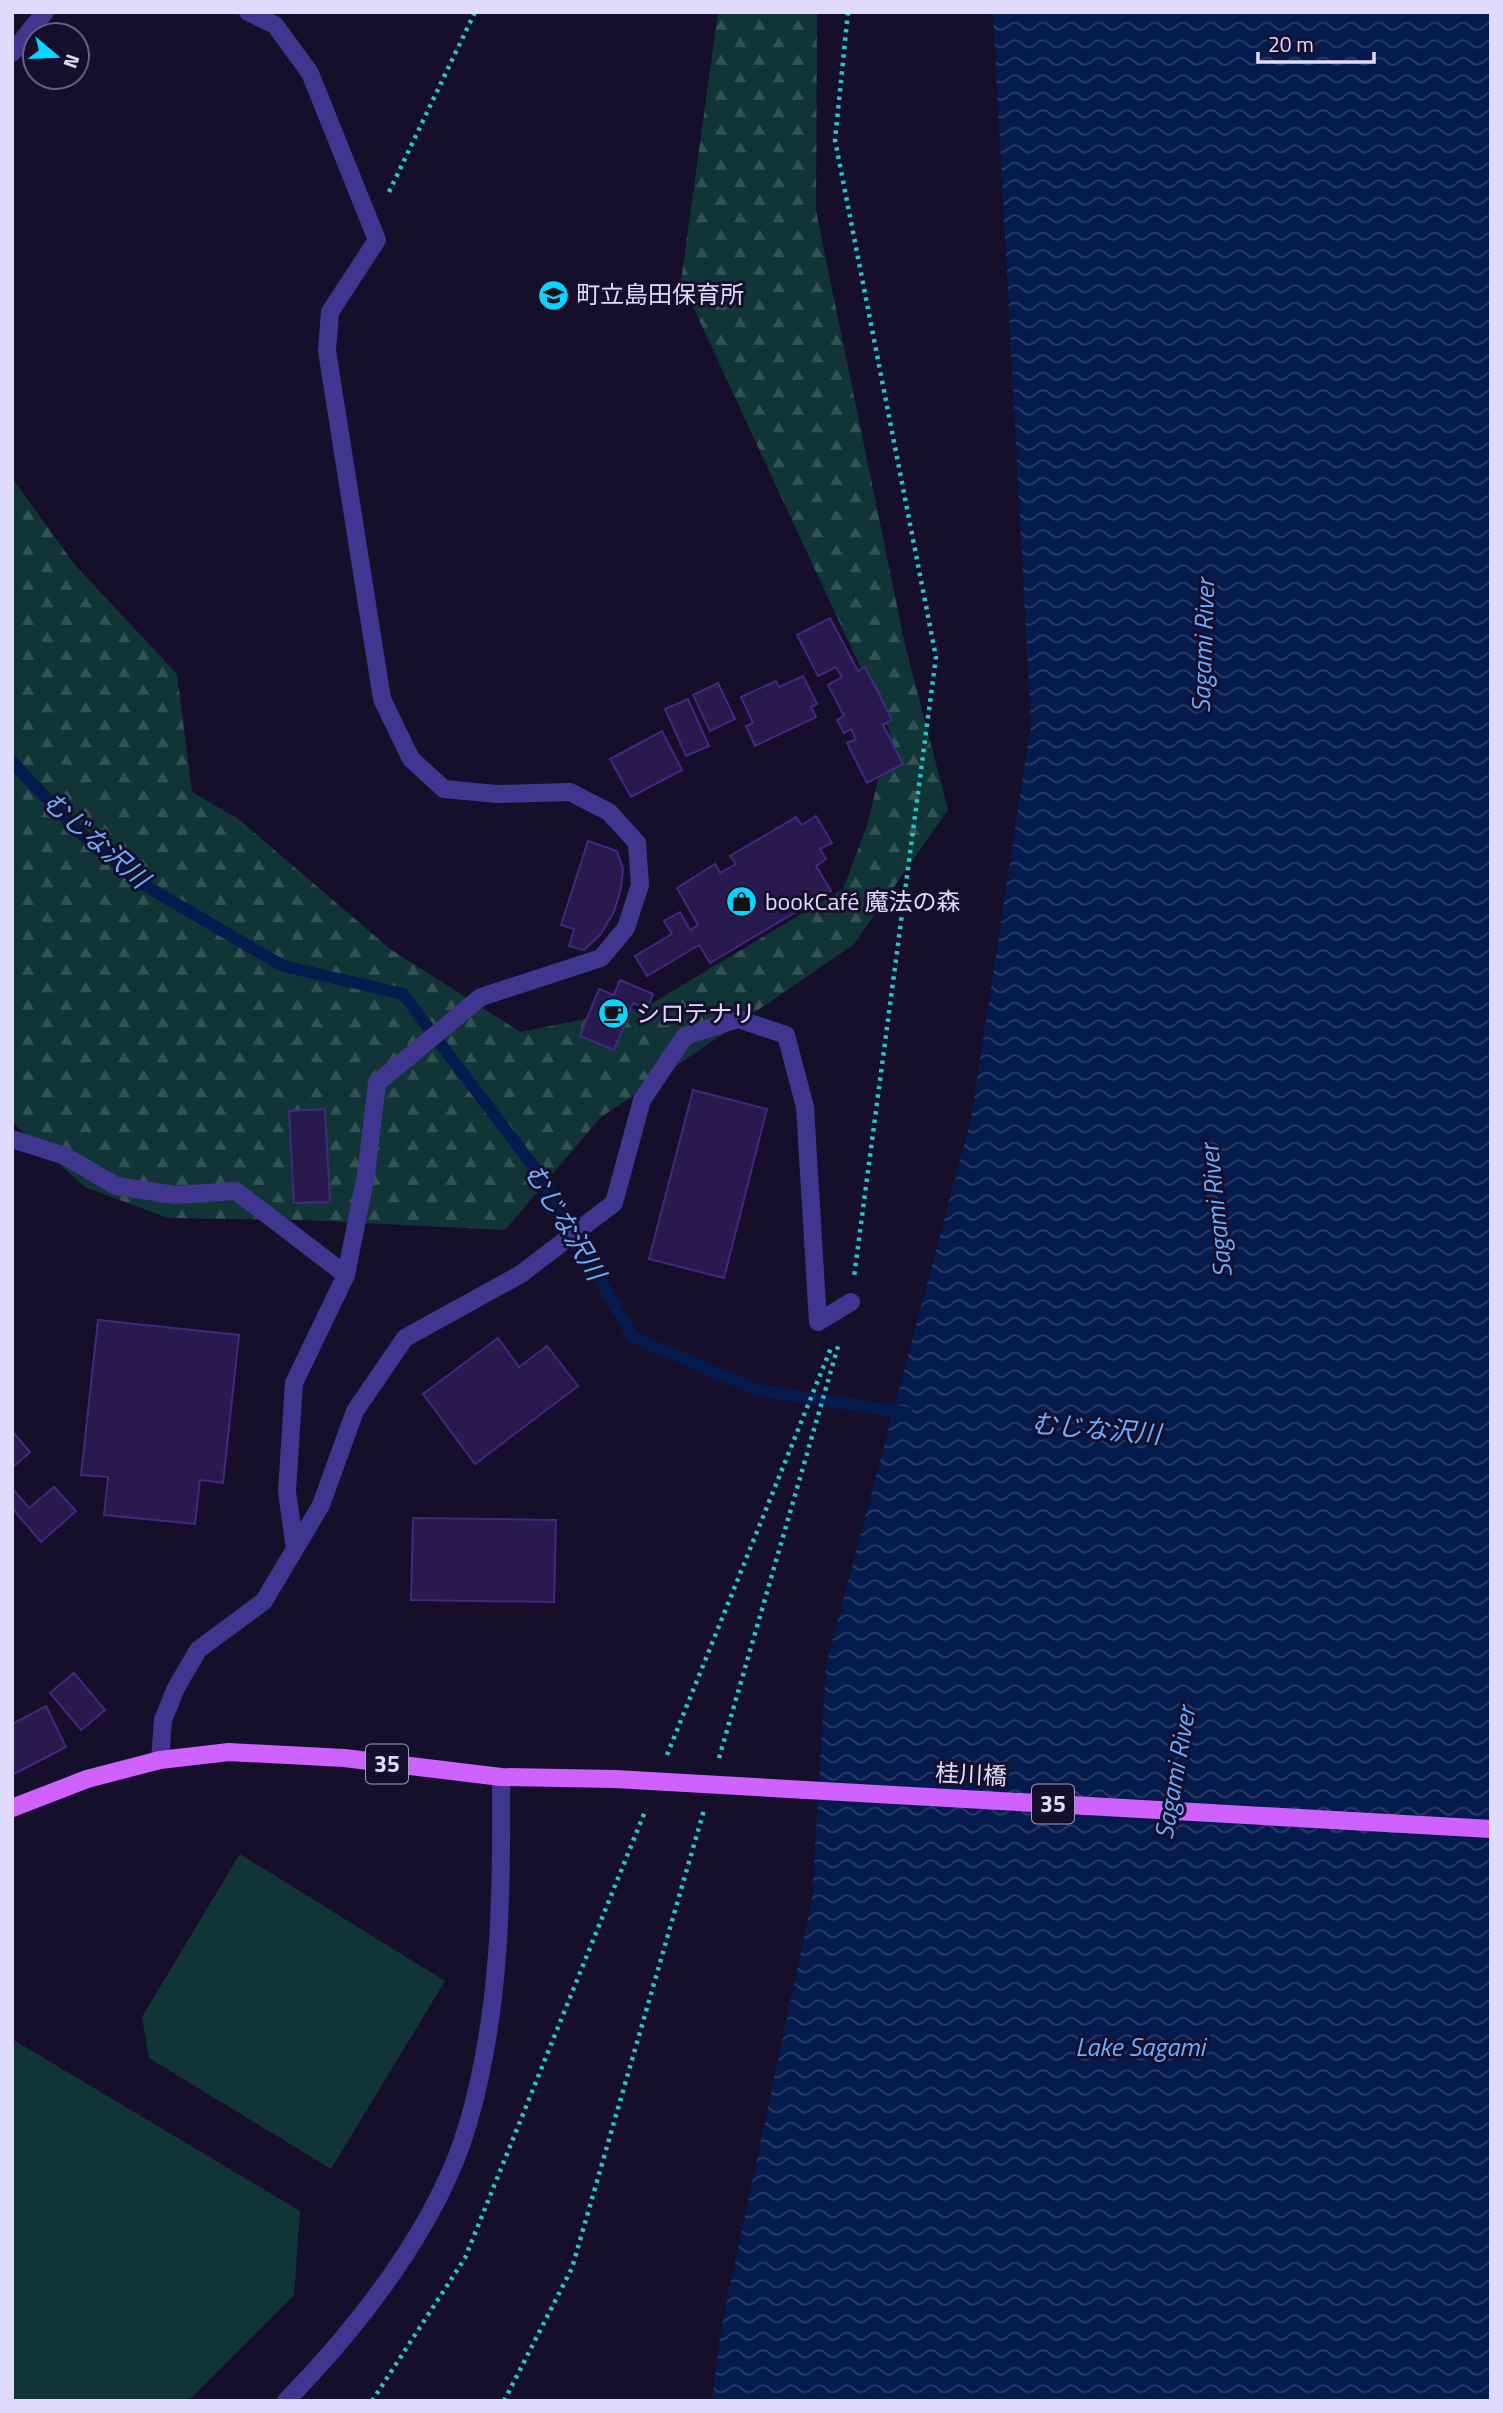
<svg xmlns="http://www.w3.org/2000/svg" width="1503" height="2413" viewBox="0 0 1503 2413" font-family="'Titillium Web','Noto Sans JP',sans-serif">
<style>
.grass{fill:#113537}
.forest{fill:url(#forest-firs)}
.water{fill:url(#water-waves)}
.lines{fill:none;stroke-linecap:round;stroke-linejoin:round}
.stream{stroke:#061b4d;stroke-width:12}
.building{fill:#28194f;stroke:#402a7c;stroke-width:2}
.path{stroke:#26c5c7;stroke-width:4.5;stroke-dasharray:3.5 5;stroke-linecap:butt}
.service{stroke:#40368f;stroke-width:18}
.minor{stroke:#40368f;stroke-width:18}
.primary{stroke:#cf61ff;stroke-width:18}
.primary-bridge{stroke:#cf61ff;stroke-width:18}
.labels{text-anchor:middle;stroke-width:6;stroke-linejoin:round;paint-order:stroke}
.shield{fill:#160f2c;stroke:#a49dc0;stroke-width:2}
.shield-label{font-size:23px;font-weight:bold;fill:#e1daff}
.poi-label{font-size:24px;fill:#e1daff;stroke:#160f2c;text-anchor:start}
.street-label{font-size:24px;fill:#e1daff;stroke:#160f2c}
.water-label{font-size:26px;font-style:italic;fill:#68afff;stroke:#160f2c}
</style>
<defs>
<pattern id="forest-firs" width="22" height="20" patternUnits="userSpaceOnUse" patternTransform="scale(1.75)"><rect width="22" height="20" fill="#113537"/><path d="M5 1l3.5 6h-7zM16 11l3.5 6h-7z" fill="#335255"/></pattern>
<pattern id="water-waves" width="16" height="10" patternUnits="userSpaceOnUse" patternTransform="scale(1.75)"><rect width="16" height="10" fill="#061b4d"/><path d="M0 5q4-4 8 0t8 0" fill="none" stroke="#2a3c68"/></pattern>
</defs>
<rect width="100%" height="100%" fill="#160f2c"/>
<path class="grass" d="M240 1854 445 1981 331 2169 149 2058 142 2017Z
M12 2039 300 2211 294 2295 188 2401H12Z"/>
<path class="forest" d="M718 12H817L816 211 905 645 948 810 853 945 600 1118 505 1230 304 1220 168 1218 85 1187 12 1122V478L75 565 177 674 192 792 237 818 390 949 520 1032 646 1007 843 889 867 826 890 731 681 281Z"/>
<path class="water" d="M993 12H1491V2401H712L721 2329 812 1900 826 1665 971 1119 1031 725Z"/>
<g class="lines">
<path class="stream" d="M12 762 77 830 139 882 283 966 403 994 543 1179 633 1337 757 1390 907 1413"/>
</g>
<path class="building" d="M830 618 858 671 865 667 892 720 883 725 903 764 867 783 847 743 856 739 851 729 844 733 837 720 844 716 828 685 842 677 836 667 818 676 797 635Z
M803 676 817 704 811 707 816 717 755 746 746 726 753 723 741 697 776 681 779 687Z
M718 683 735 719 710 731 693 695Z
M688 699 709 746 686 756 665 709Z
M662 731 682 770 631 797 610 759Z
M816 816 832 843 820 849 826 859 816 866 831 891 710 963 699 945 647 976 635 956 672 934 664 921 680 912 690 930 698 925 677 888 715 864 720 873 736 864 730 856 796 817 802 825Z
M588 841 617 851 623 869 621 888 614 912 600 935 584 950 569 946 574 929 561 925Z
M620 980 653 994 647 1009 633 1003 614 1050 580 1036 599 989 614 995Z
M693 1090 767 1109 724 1278 649 1259Z
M325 1109 330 1202 294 1203 289 1111Z
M98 1320 239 1335 223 1483 200 1480 195 1524 104 1515 108 1477 81 1475Z
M498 1338 519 1367 547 1346 578 1386 475 1464 423 1394Z
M12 1431 30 1452 12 1468Z
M54 1487 76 1511 41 1542 12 1508V1488L29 1508Z
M413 1518 556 1520 554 1602 411 1600Z
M74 1673 105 1710 81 1730 50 1693Z
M46 1706 66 1747 12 1775V1724Z"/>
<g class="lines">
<path class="path" d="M848 12 835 140 936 657 854 1277
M389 192 475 12
M667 1755 831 1348
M719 1758 839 1343
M372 2401 465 2258 646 1809
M504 2401 572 2268 704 1810"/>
<path class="service" d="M12 53 45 12
M295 1549 321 1505 355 1411 405 1338 521 1274 614 1203 642 1100 685 1036 738 1019 786 1035 805 1107 818 1322 851 1302"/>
<path class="minor" d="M12 1139 65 1156 116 1186 175 1195 236 1191 346 1275
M160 1760 163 1720 176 1688 198 1650 264 1601 295 1549 287 1491 294 1383 346 1275 366 1175 377 1083 481 997 601 958 626 928 640 885 637 843 609 812 570 792 497 794 444 789 411 759 382 699 327 351 330 312 377 240 310 73 275 25 248 12
M286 2401C359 2326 438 2226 468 2124 501 2011 502 1894 501 1777"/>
<path class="primary" d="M12 1808 87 1779 160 1760 229 1752 344 1758 501 1777 615 1779"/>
<path class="primary-bridge" d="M615 1779 1491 1829"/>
</g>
<defs>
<symbol id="school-disc" viewBox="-11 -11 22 22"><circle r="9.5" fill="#06d5ff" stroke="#160f2c"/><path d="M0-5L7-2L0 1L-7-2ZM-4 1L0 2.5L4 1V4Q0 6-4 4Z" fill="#111"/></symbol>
<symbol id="shop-disc" viewBox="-11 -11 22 22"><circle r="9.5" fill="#06d5ff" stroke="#160f2c"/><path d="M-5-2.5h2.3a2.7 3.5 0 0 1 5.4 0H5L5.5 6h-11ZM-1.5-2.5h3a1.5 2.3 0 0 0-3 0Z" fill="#111"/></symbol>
<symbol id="cafe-disc" viewBox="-11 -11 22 22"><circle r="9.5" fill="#06d5ff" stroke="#160f2c"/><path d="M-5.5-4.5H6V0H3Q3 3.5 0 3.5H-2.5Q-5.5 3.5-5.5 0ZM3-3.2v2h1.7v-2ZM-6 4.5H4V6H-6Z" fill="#111"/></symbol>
</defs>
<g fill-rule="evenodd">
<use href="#school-disc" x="536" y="278" width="35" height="35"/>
<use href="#shop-disc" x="724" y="884" width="35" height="35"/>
<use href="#cafe-disc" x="596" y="996" width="35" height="35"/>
</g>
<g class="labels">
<g class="shield">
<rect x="366" y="1744.5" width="42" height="39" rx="5"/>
<rect x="1032" y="1784.5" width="42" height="39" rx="5"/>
</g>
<g class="shield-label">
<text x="387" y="1772">35</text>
<text x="1053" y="1812">35</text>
</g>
<g class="poi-label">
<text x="576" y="303">町立島田保育所</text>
<text x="765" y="910">bookCafé 魔法の森</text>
<text x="636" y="1022">シロテナリ</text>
</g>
<g class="street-label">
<text transform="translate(971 1775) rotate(3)" y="8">桂川橋</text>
</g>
<g class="water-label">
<text transform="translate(1203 646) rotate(-88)" y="9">Sagami River</text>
<text transform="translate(96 840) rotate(41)" y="9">むじな沢川</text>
<text transform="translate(1216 1211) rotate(-96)" y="9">Sagami River</text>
<text transform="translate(565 1222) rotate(59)" y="9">むじな沢川</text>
<text transform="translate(1096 1429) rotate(5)" y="9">むじな沢川</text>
<text transform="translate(1175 1773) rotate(-80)" y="9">Sagami River</text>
<text x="1140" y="2056">Lake Sagami</text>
</g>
</g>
<rect width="1503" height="2413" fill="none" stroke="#e1daff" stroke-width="28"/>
<g transform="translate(56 56) rotate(109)"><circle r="33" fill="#160f2c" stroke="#676080" stroke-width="2"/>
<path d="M0-5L12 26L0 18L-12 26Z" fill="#06d5ff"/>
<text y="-10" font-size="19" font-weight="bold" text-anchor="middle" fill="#e1daff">N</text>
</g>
<path d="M1258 52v10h116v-10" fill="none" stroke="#e1daff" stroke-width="3.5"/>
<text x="1268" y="52" font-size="21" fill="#e1daff" stroke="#160f2c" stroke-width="5" paint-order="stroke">20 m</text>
</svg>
